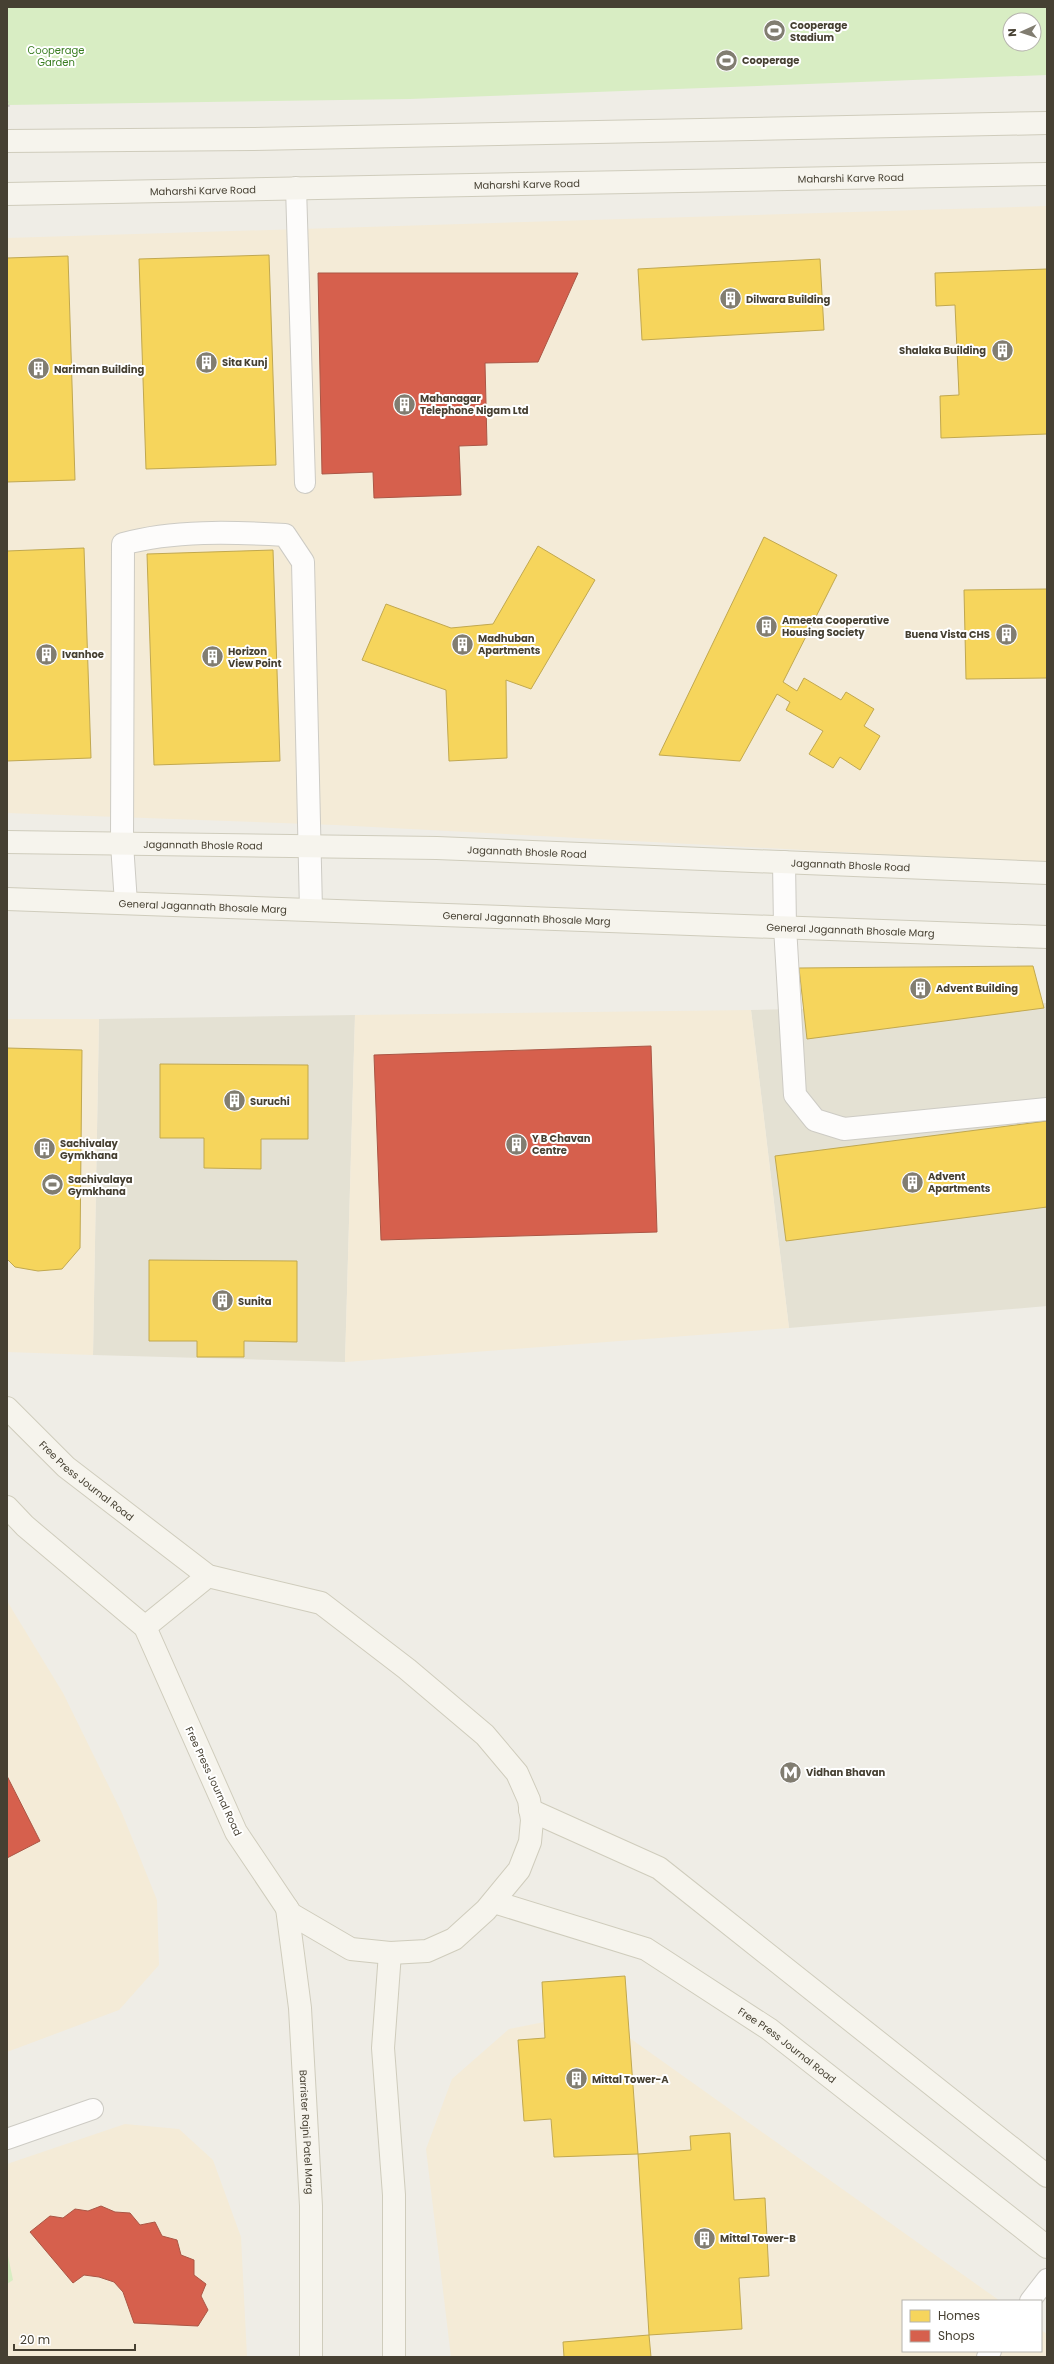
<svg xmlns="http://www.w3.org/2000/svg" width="1054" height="2364" viewBox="0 0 1054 2364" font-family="Poppins,sans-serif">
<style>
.residential{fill:#e4e1d3}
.commercial{fill:#f4ebd7}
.green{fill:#d8edc3;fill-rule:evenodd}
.homes{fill:#f6d55c;stroke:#c1a84f}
.shops{fill:#d6604d;stroke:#ab5645}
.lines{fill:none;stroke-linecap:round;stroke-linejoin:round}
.lane-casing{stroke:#cdcbc4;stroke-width:22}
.street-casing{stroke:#cdcbc4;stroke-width:24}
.secondary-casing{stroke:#cfccbc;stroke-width:24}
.path{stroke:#cecbc5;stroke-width:2.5;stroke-dasharray:2 2;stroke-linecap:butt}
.lane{stroke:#fdfcfb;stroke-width:20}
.street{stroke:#fdfcfb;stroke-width:22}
.secondary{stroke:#f6f4ed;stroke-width:22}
.labels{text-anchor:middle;stroke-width:4;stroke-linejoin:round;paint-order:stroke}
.poi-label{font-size:10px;font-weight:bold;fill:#464032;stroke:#fff;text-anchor:start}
.park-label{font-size:10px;fill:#397d20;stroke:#fff}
.street-label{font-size:10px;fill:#464032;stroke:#fff}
</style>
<rect width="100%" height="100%" fill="#efede6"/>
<path class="residential" d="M1047 1003V1306L789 1328 751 1010Z
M355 1015 345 1362 93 1355 99 1019Z"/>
<path class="commercial" d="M1047 206V863L335 825 7 813V238Z
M751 1010 789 1328 345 1362 355 1015Z
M7 1019H99L93 1355 7 1352Z
M7 1601 63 1693 122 1813 157 1900 159 1965 119 2010 7 2052Z
M564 2018 617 2029 1000 2301H903V2351H1041V2330L1047 2334V2357H451L426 2149 452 2079 509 2029Z
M125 2124 179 2129 213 2160 241 2237 247 2357H7V2164Z"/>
<path class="green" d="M7 7H1047V75L410 99 7 105ZM1010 20H1034V44H1010Z
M7 2251 13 2280 7 2284Z"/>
<path class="homes" d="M269 255 276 465 146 469 139 259Z
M68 256 75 480 7 482V258Z
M820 259 824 330 642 340 638 269Z
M1047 269V434L941 438 940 396 959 395 955 305 936 306 935 273Z
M764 537 837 575 783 682 797 691 804 678 841 700 846 692 874 709 864 726 880 736 860 770 840 757 833 768 809 754 823 731 786 710 790 702 777 694 740 761 659 755Z
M538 546 595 580 531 689 506 680 507 758 449 761 446 690 362 660 386 604 451 628 493 624Z
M84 548 91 758 7 761V551Z
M273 550 280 761 154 765 147 554Z
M1047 589V678L966 679 964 590Z
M1033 966 1044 1008 807 1039 799 968Z
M7 1048 82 1050 80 1248 62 1269 38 1271 15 1267 7 1259Z
M160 1064 308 1065V1139H261V1169L204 1168V1138H160Z
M1047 1121V1207L786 1241 775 1156Z
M149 1260 297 1261V1342L244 1341V1357H197V1341H149Z
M625 1976 638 2154 554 2157 551 2119 524 2121 518 2040 545 2038 542 1982Z
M730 2133 734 2200 765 2198 769 2276 739 2278 742 2329 649 2335 638 2154 691 2150 690 2136Z
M649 2335 651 2357H564L563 2342Z"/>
<path class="shops" d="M318 273H578L538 362 485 363 487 445 459 446 461 495 374 498 373 472 322 474Z
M651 1046 657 1232 381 1240 374 1055Z
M7 1776 40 1841 7 1858Z
M101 2206 115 2212 130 2213 140 2225 155 2222 162 2236 177 2240 181 2255 194 2260V2275L206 2284 201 2296 208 2310 198 2326 134 2323 123 2292 114 2282 99 2277 84 2275 73 2283 30 2232 50 2216 63 2218 75 2209 88 2211Z"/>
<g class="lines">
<defs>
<path id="lane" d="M296 187 305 483
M7 2139 93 2109
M1030 2301 1047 2279
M987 2357 991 2351"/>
<path id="street" d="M784 862 785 927 795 1095 815 1120 844 1129 1047 1109
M126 903 122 844 123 544C173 530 233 532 285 535L303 562 311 910"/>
<g id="secondary">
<path d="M7 141 252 139 1047 123"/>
<path id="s1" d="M7 194 1047 174"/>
<path id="s2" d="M7 842 437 848 1047 873"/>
<path id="s3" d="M7 899 1047 937"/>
<path id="s4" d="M7 1408 66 1467 208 1576 321 1603 407 1669 485 1735 517 1773 529 1800 532 1820 530 1842 519 1870 486 1910 454 1939 427 1951 390 1953 351 1949 291 1914 236 1832 145 1627 25 1526 7 1507"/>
<path d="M145 1627 208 1576"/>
<path d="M530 1810 659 1868 1047 2176"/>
<path id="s5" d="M494 1902 646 1949 769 2029 1047 2247"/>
<path id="s6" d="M287 1908 300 2008 311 2206V2357"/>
<path d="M390 1953 383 2048 394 2195V2357"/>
</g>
</defs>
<use href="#lane" class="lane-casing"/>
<use href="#street" class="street-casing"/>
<use href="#secondary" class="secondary-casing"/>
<path class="path" d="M7 101 9 108"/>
<use href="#lane" class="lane"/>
<use href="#street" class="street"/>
<use href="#secondary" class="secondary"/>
</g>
<defs>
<symbol id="stadium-disc" viewBox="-11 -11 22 22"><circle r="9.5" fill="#817d71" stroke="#fff"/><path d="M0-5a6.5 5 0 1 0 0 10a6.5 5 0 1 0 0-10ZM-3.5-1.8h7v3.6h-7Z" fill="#fff"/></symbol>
<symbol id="building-disc" viewBox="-11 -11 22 22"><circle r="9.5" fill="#817d71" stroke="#fff"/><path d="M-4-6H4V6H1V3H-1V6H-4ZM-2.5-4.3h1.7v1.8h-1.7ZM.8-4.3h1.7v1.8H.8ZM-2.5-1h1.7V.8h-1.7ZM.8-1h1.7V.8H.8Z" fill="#fff"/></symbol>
<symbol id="metro-disc" viewBox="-11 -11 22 22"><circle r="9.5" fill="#817d71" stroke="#fff"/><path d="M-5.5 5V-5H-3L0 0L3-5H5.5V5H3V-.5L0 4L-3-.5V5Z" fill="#fff"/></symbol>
</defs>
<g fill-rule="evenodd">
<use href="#stadium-disc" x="762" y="18" width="25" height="25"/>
<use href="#stadium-disc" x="714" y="48" width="25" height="25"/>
<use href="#building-disc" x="718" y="286" width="25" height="25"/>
<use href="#building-disc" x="990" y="338" width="25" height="25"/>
<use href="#building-disc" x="194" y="350" width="25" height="25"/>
<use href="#building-disc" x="26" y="356" width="25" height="25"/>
<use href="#building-disc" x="392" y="392" width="25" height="25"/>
<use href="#building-disc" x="754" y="614" width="25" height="25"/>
<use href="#building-disc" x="994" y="622" width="25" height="25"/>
<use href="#building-disc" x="450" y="632" width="25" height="25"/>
<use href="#building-disc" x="34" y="642" width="25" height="25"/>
<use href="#building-disc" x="200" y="644" width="25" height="25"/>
<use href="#building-disc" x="908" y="976" width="25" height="25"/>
<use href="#building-disc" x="222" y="1088" width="25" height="25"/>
<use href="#building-disc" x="504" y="1132" width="25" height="25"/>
<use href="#building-disc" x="32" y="1136" width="25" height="25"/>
<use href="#building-disc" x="900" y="1170" width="25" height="25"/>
<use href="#stadium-disc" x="40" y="1172" width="25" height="25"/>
<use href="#building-disc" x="210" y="1288" width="25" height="25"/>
<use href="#metro-disc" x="778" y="1760" width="25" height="25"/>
<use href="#building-disc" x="564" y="2066" width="25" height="25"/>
<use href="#building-disc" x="692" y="2226" width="25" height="25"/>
</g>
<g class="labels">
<g class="poi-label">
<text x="790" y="29">Cooperage<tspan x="790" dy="12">Stadium</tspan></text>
<text x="742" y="64">Cooperage</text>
<text x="746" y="303">Dilwara Building</text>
<text x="986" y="354" text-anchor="end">Shalaka Building</text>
<text x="222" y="366">Sita Kunj</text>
<text x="54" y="373">Nariman Building</text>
<text x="420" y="402">Mahanagar<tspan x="420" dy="12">Telephone Nigam Ltd</tspan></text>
<text x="782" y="624">Ameeta Cooperative<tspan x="782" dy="12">Housing Society</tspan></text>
<text x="990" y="638" text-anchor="end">Buena Vista CHS</text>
<text x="478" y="642">Madhuban<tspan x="478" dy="12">Apartments</tspan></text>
<text x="228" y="655">Horizon<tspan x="228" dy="12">View Point</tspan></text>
<text x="62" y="658">Ivanhoe</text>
<text x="936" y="992">Advent Building</text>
<text x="250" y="1105">Suruchi</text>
<text x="532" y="1142">Y B Chavan<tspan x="532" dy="12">Centre</tspan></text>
<text x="60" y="1147">Sachivalay<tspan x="60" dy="12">Gymkhana</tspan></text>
<text x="928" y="1180">Advent<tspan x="928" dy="12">Apartments</tspan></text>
<text x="68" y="1183">Sachivalaya<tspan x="68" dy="12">Gymkhana</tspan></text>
<text x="238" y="1305">Sunita</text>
<text x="806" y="1776">Vidhan Bhavan</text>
<text x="592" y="2083">Mittal Tower-A</text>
<text x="720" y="2242">Mittal Tower-B</text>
</g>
<g class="park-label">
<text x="56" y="54">Cooperage<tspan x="56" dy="12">Garden</tspan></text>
</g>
<g class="street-label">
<text dy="4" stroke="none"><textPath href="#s1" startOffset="844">Maharshi Karve Road</textPath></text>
<text dy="4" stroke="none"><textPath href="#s1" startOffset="520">Maharshi Karve Road</textPath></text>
<text dy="4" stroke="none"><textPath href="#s1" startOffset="196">Maharshi Karve Road</textPath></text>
<text dy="4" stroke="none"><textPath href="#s2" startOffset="196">Jagannath Bhosle Road</textPath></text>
<text dy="4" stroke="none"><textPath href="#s2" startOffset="520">Jagannath Bhosle Road</textPath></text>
<text dy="4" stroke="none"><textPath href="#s2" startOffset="844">Jagannath Bhosle Road</textPath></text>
<text dy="4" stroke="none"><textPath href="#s3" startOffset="196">General Jagannath Bhosale Marg</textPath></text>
<text dy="4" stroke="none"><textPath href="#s3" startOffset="520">General Jagannath Bhosale Marg</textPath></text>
<text dy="4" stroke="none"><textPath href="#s3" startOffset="844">General Jagannath Bhosale Marg</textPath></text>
<text dy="4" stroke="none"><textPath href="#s4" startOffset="108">Free Press Journal Road</textPath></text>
<text transform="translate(214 1781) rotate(65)" y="4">Free Press Journal Road</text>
<text dy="4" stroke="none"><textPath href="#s5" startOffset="330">Free Press Journal Road</textPath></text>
<text dy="4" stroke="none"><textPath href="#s6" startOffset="225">Barrister Rajni Patel Marg</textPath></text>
</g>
</g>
<rect width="1054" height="2364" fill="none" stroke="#464032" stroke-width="16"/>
<rect x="902" y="2300" width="140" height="52" fill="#ffffff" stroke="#b5b3ad"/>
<rect x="910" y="2310" width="20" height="12" fill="#f6d55c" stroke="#b5b3ad"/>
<text x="938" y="2320" font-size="12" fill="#464032">Homes</text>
<rect x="910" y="2330" width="20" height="12" fill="#d6604d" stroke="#b5b3ad"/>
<text x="938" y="2340" font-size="12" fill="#464032">Shops</text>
<g transform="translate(1022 32) rotate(267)"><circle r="19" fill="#ffffff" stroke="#b5b3ad"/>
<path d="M0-3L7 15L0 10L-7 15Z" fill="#817d71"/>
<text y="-6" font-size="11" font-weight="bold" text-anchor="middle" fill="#464032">N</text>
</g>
<path d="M14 2344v6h121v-6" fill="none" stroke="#464032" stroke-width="2"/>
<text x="20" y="2344" font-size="12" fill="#464032" stroke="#ffffff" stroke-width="3" paint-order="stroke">20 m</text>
</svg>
